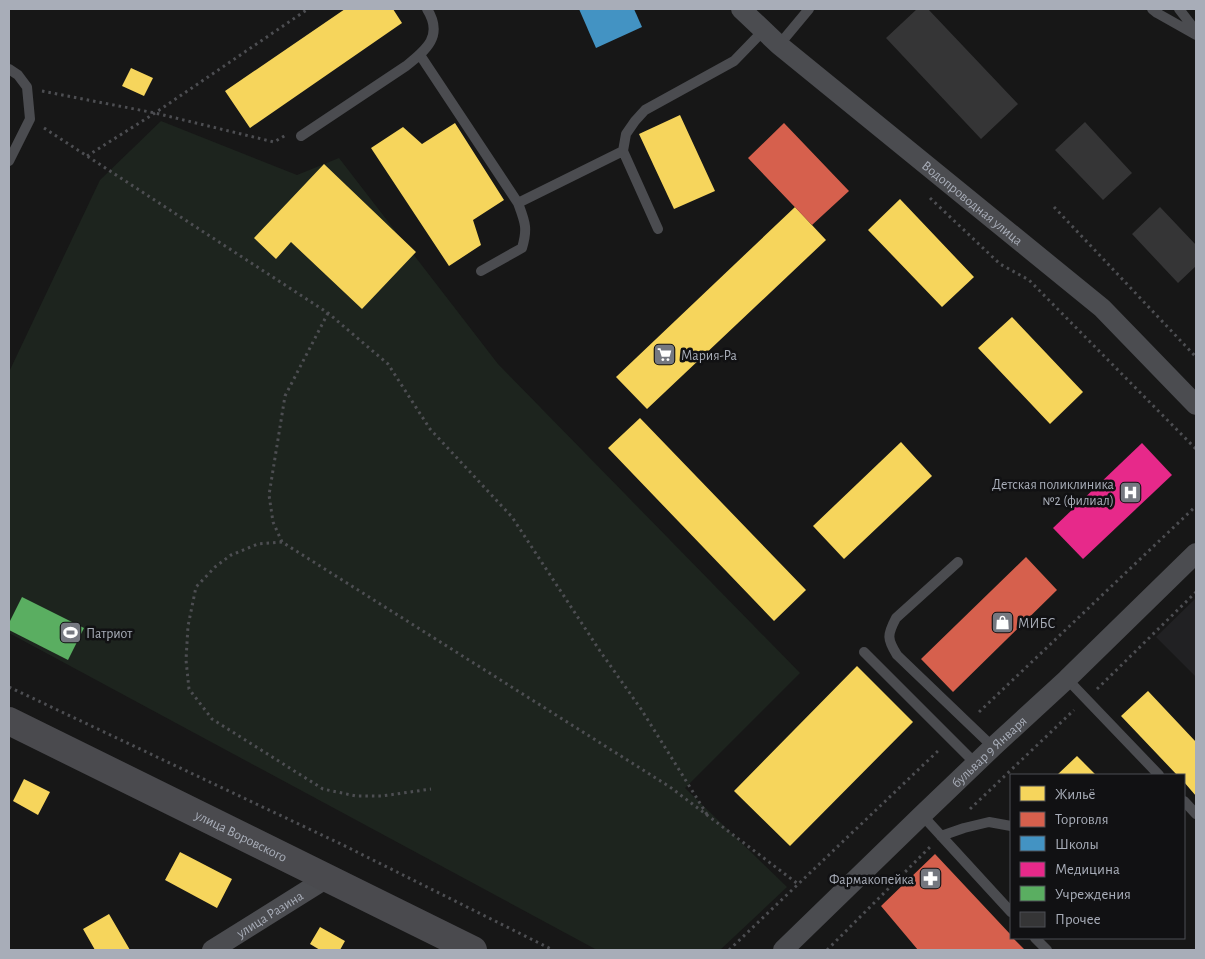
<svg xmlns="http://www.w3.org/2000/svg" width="1205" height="959" viewBox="0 0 1205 959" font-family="'Alegreya Sans',sans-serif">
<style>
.built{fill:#212123}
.green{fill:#1d241e}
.homes{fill:#f6d55c}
.shops{fill:#d6604d}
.schools{fill:#4393c3}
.health{fill:#e7298a}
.public{fill:#5aae61}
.building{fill:#353536}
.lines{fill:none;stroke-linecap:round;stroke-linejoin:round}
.path{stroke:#4d4e52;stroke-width:3;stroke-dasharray:2.5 4;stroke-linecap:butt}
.lane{stroke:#4b4c50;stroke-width:10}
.street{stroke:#4b4c50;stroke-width:20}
.secondary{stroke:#4a4a4e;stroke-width:28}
.labels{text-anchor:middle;stroke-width:5;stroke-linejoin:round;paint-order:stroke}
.street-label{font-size:14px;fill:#a8adb8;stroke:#111113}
.poi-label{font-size:14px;fill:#a8adb8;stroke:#111113;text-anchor:start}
</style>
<rect width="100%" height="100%" fill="#171717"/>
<path class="built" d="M1196 598V677L1156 637Z"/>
<path class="green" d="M161 121 297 175 339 158 498 364 800 673 685 788 787 887 720 950H597L9 633V372L100 180Z"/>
<path class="homes" d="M345 9H393L402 23 250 128 225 91Z
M131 68 153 78 144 96 122 86Z
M680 115 715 191 674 209 639 134Z
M455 123 504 200 473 220 481 245 449 266 371 148 403 127 422 144Z
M324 164 416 252 362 309 291 242 276 259 254 238Z
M900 199 974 277 942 307 868 230Z
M795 207 826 240 647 409 616 377Z
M1012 317 1083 392 1050 424 978 348Z
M640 418 806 590 774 621 608 448Z
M901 442 932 476 844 559 813 526Z
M857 666 913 722 790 846 734 791Z
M1148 691 1196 742V796L1184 782V775H1177L1121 716Z
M1077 756 1096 775H1057Z
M24 779 50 792 38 815 13 801Z
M180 852 232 879 217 908 165 880Z
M109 914 130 950H95L83 929Z
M320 927 345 941 340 950H320L310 944Z"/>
<path class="shops" d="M784 123 849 191 812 225 748 158Z
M1026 557 1057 590 953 692 921 659Z
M935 854 1011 935V938H1013L1025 950H918L881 906Z"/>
<path class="schools" d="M579 9H634L642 27 596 48Z"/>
<path class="health" d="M1142 443 1172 475 1083 559 1053 528Z"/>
<path class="public" d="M22 597 84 628 68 660 9 630V623Z"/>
<path class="building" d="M917 9H928L1018 104 981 139 886 38Z
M1085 122 1132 173 1103 200 1055 150Z
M1160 207 1196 245V266L1178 283 1132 234Z"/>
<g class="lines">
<path class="path" d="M42 91 155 113 274 142 286 135
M44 128 328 313 388 364 430 429 512 517 600 651 641 709 708 816
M87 156 155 113 308 9
M930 198 1000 264 1029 280 1196 449
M1054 207 1196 357
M328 313 285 396 269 495 273 522 282 542 670 787 798 884
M282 542 258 544 231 555 215 567 196 587 188 626 186 660 189 689 212 719 323 789 356 796H382L431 789
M9 687 343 845 553 950
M1097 689 1196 592
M979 712 1196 506
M970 809 1074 710
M729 950 940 749
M827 950 931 846"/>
<path class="lane" d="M1152 9 1157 13 1196 35
M1179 9 1196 31
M779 45 809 9
M420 55 518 203 623 151 626 134 635 121 645 110 734 61 764 30
M9 69 18 75 27 87 30 119 9 161
M301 136 406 66C426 50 444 36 427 9
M623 151 658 229
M481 271 522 248C528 228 525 222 518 203
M958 562 896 618C887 635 887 639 897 655L993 747
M864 652 976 764
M1067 679 1159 775
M1184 801 1196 814
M922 815 1011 912
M941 836 964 828 989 822 1011 826
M1035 938 1047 950"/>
<g class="street">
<path id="s1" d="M741 9 779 45 1102 308 1196 405"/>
<path id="s2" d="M212 950 327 878"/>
<path id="s3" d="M783 950 922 815 993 747 1067 679 1196 553"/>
</g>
<path class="secondary" id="s4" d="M9 721 473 950"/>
</g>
<defs>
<symbol id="supermarket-square" viewBox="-11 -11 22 22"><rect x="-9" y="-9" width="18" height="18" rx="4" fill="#757880" stroke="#111113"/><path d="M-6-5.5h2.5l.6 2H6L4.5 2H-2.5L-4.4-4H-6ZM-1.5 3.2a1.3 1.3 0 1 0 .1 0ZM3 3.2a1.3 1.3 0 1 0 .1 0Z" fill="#fff"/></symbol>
<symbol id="hospital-square" viewBox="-11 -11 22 22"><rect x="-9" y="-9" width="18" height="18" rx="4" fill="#757880" stroke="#111113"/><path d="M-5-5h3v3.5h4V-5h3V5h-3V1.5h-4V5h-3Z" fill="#fff"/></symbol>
<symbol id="shop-square" viewBox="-11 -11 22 22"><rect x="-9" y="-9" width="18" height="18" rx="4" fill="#757880" stroke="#111113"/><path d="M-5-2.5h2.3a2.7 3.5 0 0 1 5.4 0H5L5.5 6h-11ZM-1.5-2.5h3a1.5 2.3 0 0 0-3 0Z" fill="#fff"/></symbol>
<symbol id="stadium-square" viewBox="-11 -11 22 22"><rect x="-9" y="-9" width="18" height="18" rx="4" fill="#757880" stroke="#111113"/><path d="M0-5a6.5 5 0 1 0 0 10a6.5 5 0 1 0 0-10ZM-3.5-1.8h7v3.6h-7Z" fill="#fff"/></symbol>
<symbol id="pharmacy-square" viewBox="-11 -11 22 22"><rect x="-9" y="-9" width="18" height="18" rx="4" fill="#757880" stroke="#111113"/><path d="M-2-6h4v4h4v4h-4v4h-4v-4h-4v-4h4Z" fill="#fff"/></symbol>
</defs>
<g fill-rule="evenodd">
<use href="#supermarket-square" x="652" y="342" width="25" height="25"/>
<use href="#hospital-square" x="1118" y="480" width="25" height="25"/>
<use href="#shop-square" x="990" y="610" width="25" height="25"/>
<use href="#stadium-square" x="58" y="620" width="25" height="25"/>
<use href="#pharmacy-square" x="918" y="866" width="25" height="25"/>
</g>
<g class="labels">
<g class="street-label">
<text dy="5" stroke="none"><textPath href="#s1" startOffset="302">Водопроводная улица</textPath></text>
<text dy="5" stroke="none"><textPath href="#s3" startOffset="286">бульвар 9 Января</textPath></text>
<text dy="5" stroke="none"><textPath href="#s4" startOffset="259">улица Воровского</textPath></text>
<text dy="5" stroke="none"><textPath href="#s2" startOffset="68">улица Разина</textPath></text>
</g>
<g class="poi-label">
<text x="681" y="360">Мария-Ра</text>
<text x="1114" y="489" text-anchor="end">Детская поликлиника<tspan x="1114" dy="16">№2 (филиал)</tspan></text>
<text x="1018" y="628">МИБС</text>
<text x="86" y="638">Патриот</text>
<text x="914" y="884" text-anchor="end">Фармакопейка</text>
</g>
</g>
<rect width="1205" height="959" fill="none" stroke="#a8adb8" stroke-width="20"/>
<rect x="1010" y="774" width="175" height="165" fill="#111113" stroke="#4d4f55"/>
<rect x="1020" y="786" width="25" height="15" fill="#f6d55c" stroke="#4d4f55"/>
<text x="1055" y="799" font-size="15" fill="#a8adb8">Жильё</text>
<rect x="1020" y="812" width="25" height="15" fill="#d6604d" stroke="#4d4f55"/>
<text x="1055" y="824" font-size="15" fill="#a8adb8">Торговля</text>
<rect x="1020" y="836" width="25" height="15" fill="#4393c3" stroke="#4d4f55"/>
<text x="1055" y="849" font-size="15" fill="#a8adb8">Школы</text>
<rect x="1020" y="862" width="25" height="15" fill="#e7298a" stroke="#4d4f55"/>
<text x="1055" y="874" font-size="15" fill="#a8adb8">Медицина</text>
<rect x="1020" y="886" width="25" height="15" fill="#5aae61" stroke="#4d4f55"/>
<text x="1055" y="899" font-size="15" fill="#a8adb8">Учреждения</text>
<rect x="1020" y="912" width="25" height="15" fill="#353536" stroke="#4d4f55"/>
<text x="1055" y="924" font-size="15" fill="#a8adb8">Прочее</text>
</svg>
